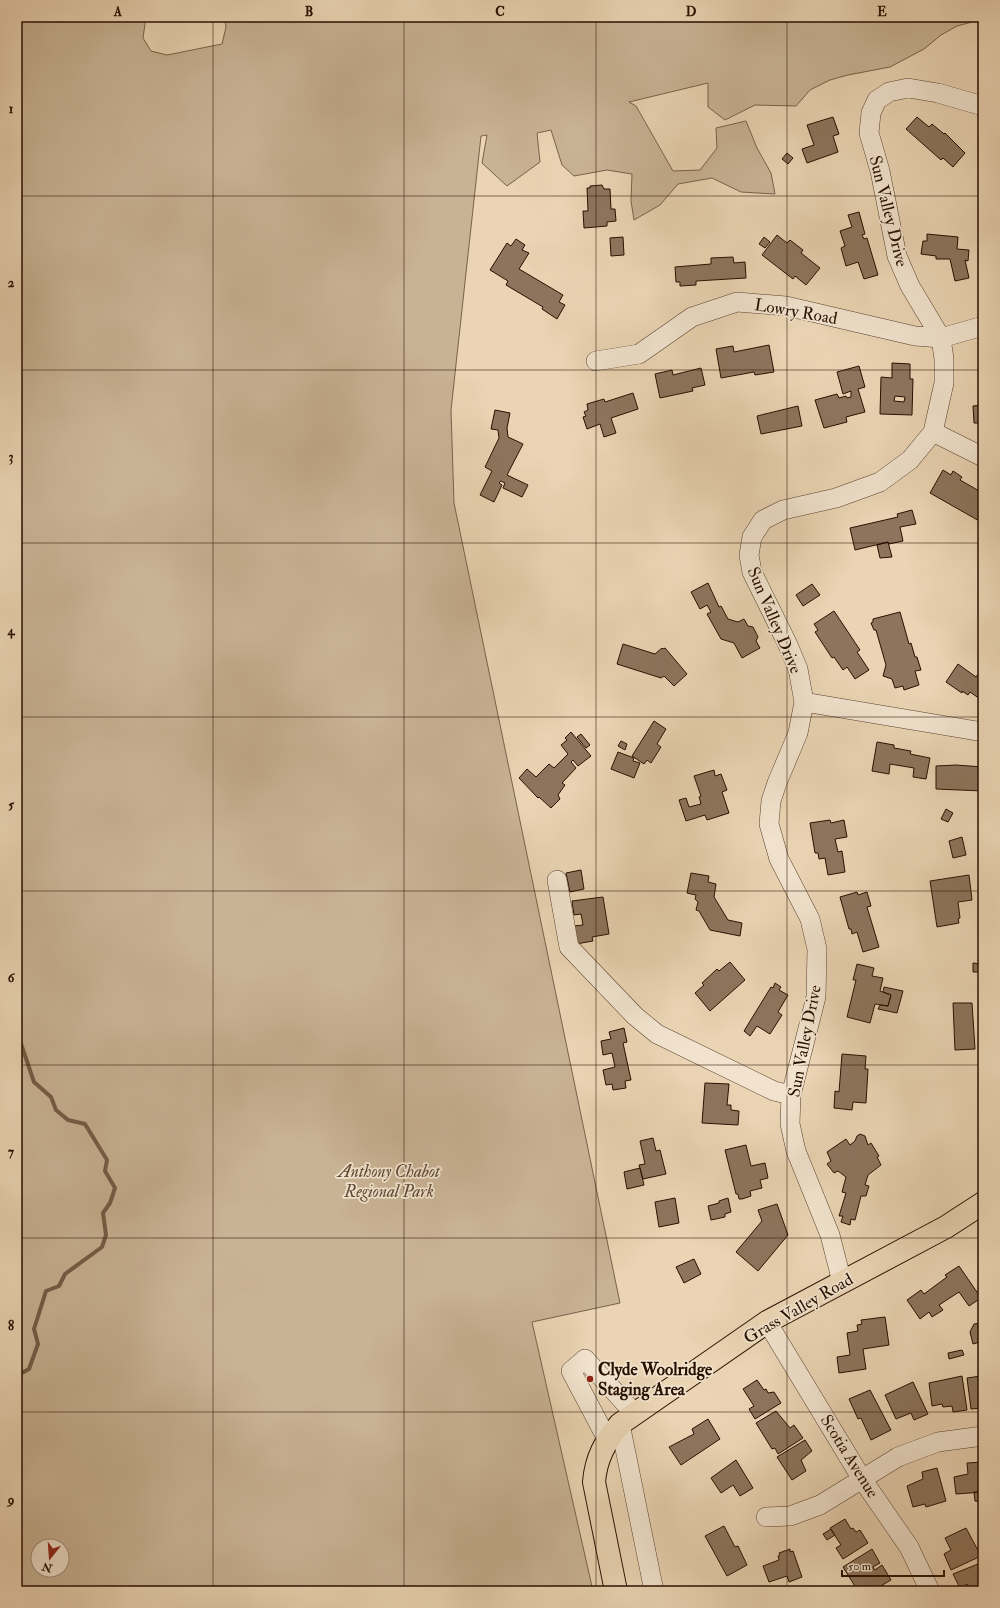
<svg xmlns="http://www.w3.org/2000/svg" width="1000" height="1608" viewBox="0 0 1000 1608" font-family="'IM FELL Double Pica',serif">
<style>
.green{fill:#c9b395;stroke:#79614a;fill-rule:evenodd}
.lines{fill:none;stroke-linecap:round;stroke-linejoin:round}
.stream{stroke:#755d47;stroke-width:4}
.building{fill:#8d755d;stroke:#290f00;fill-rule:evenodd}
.minor-casing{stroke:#59402d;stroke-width:20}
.major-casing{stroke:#290f00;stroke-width:24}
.minor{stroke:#f1e3ce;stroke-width:19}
.major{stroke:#ead4b3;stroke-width:22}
.grid{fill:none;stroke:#290f00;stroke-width:1;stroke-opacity:0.55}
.poi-dot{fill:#8f2418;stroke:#f1e3ce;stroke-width:1.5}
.labels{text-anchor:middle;stroke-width:3.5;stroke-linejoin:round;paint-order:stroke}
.street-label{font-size:17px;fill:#290f00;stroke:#f1e3ce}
.park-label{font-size:17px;font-style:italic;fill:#614834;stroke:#f1e3ce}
.poi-label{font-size:17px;font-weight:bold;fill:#290f00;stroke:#f1e3ce;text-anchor:start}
.neatline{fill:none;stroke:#290f00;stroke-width:1.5}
.grid-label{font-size:13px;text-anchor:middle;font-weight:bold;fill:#290f00}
</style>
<rect width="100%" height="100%" fill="#ead4b3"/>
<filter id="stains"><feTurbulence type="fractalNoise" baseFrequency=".005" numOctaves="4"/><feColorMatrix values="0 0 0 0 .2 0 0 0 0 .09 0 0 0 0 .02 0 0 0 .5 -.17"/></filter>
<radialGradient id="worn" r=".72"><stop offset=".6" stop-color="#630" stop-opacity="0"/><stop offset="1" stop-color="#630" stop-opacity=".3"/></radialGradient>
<path class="green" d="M17 17H146L143 38 151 51 167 55 222 44 226 27 224 17H983V19L957 26 941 35 924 49 890 67 848 75 830 80 810 90 796 106 755 105 725 120 708 107V83L629 102 636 106 673 171 700 170 717 148 716 128 746 121 757 148 771 173 775 194 741 192 712 178 678 184 660 205 634 220 631 201 632 174 607 170 574 176 562 165 551 130 537 133 540 162 507 186 482 163 487 135 481 136 451 410 454 503 620 1303 532 1322 593 1591H17ZM38 1546H62V1570H38Z"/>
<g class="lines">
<path class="stream" d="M17 932V933
M17 1032 34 1082 51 1097 56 1110 68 1120 85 1124 107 1160 105 1171 115 1188 110 1203 103 1213 106 1235 102 1247 65 1274 59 1286 46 1291 34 1329 38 1344 29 1369 20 1374H17"/>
</g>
<path class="building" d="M833 117 839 134 833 136 838 152 807 163 802 149 814 145 807 125Z
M917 117 929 127 932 124 944 134 945 133 965 153 953 167 943 158 941 160 906 129Z
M787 153 793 158 788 164 782 159Z
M602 185 604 189H610L611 209H615L616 221 607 222V226L584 228 583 211H588L587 188H590V186Z
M859 212 865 234 862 235 864 239 867 238 878 275 864 279 858 262 846 266 841 248 845 246 840 231 852 227 848 215Z
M927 234 958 237 957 249 969 250 968 261 965 260 969 278 955 281 950 259H936V256L921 254 923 241H927Z
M777 235 787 243 790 240 803 250 801 253 820 268 806 285 795 276 793 279 762 255Z
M623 237 624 255 611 256 610 238Z
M764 237 770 242 765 248 759 244Z
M516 239 525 245 522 250 529 253 519 269 563 295 559 302 565 305 557 319 542 309 543 307 506 285 508 281 490 270 507 243 511 246Z
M733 257 734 263 745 262 746 278 696 281V285L680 286V282H676L675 267 711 264V258Z
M983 269V285L980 270Z
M769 345 774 372 755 375 754 372 721 378 716 349 733 346 734 352Z
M892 363 910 364V379H913L912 415 880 414 881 377 892 378ZM895 396 905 397 904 402 894 401Z
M859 366 865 387 858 389 865 412 846 417 847 422 824 428 815 400 837 394 839 398 846 396 847 398 851 397V391L843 394 837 372Z
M701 368 705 385 692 388 693 391 660 398 655 374 672 370 673 375Z
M633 393 638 409 611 418 616 433 604 437 600 424 587 429 583 417 586 416 584 412 588 410 587 404 604 399 605 402Z
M983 405V423H974L973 406Z
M798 406 802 426 761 434 757 416Z
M495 410 510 413 507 428 508 437 523 444 507 475 528 485 522 497 503 488 505 483 501 481 499 483 502 485 494 502 480 495 492 471 485 467 499 438 498 430 491 429Z
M943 470 951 475 953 471 962 477 960 480 981 492 983 490V518L981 522 930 493Z
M912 510 916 524 900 527 903 541 889 544 888 542 855 550 850 528 898 517 897 514Z
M888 542 892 557 880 558 877 545Z
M708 583 719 607 721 606 728 619 738 622 744 619 748 626 753 627 758 637 756 641 760 648 742 658 734 643 721 639 707 614 711 612 707 605 700 609 691 592Z
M812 584 820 595 803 606 796 595Z
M834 611 860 650 857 652 869 670 855 679 847 667 843 670 834 657 832 658 815 632 818 630 814 624Z
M900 612 909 644 911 643 915 657H917L921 670 915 671 919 685 904 690 903 686 895 688 892 679 883 676 886 665 876 630H874L871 623 873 622V619Z
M623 644 655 654 662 648 663 649 665 648 687 674 674 686 664 676 661 678 617 664Z
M958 664 976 677 979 673 983 676V701L970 692 968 695 962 691V693L946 682Z
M654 721 666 729 657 744 661 747 651 763 647 760 644 764 632 756Z
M571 732 591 756 578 766 573 760 571 762 576 768 562 783 565 785 558 795 560 799 551 808 539 797 538 798 519 778 527 769 536 777 549 764 554 768 568 754 561 745 567 740 565 738Z
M581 734 590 745 586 748 577 737Z
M621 741 627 744 625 750 618 746Z
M877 742 894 745V748L911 751 910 754 930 758 926 779 913 777 914 768 890 764 889 774 872 771Z
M618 752 634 758 633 761 640 763 634 778 611 769Z
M956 765 983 767V791L936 789V766Z
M714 770 715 776 721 774 727 790 722 792 729 813 707 820 705 815 686 821 679 800 686 798 689 807 701 804 699 797 701 796 694 776Z
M946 809 953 813 948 822 941 819Z
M830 820 831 823 844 820 847 837 835 839 838 852 842 851 845 872 828 875 825 858 819 859 818 853H815L810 823Z
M962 837 966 855 953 858 949 841Z
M581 870 584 889 570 892 566 873Z
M691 873 709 876 708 882 716 884 714 897 728 920 742 923 740 936 710 930 699 911 696 910 698 902 695 899 696 895 687 893Z
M969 875 972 900 958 902 960 918 958 919 959 923 937 927 930 881Z
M857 892 858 895 867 892 871 906 867 907 879 947 863 952 857 932 852 934 851 929H849L840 897Z
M603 897 609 934 592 937 593 941 576 944 573 926 583 925 581 914 574 915 572 901Z
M730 962 745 980 710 1011 695 993 704 985 702 983 717 969 719 971Z
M973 963 981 964 980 972H973Z
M857 964 874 968 872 976 883 978 880 991 891 995 888 1006 875 1004 870 1023 847 1017 856 980H853Z
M775 983 781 987 779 990 788 995 778 1012 782 1015 770 1034 757 1026 750 1036 744 1031 771 987 773 988Z
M884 987 903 991 897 1013 878 1009 880 1005 888 1006 891 995 883 992Z
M953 1003H972L975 1049 955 1050Z
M624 1028 627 1042 623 1043 631 1080 625 1081 626 1088 613 1090 612 1084 606 1085 603 1070 615 1067 612 1053 603 1055 601 1041 611 1039 609 1032Z
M842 1054 866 1056 865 1069H868L866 1103 853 1102 852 1110 834 1108 835 1091 839 1092Z
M705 1083 729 1084 727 1105H731V1110L739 1111 738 1125 702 1123Z
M860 1134 865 1136 868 1145 871 1143 879 1156 877 1157 881 1165 868 1175 865 1185 869 1186 866 1196H861L855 1220 851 1219 850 1225 841 1222 843 1216H839L846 1193 842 1192 846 1177 838 1171 834 1173 827 1164 831 1161 827 1152 846 1139 850 1145 855 1141 857 1136Z
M653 1138 656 1151 660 1150 666 1174 643 1179 639 1165 645 1164 640 1141Z
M746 1145 751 1166 765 1163 768 1178 760 1180 762 1188 750 1191 751 1196 742 1199H739L738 1194H736L725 1150Z
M640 1168 644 1185 627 1189 624 1172Z
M675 1198 679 1223 659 1227 655 1202Z
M728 1198 731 1212 725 1214V1217L711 1220 708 1206 719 1203V1201Z
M777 1204 788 1235 758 1271 736 1252 762 1221 758 1210Z
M694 1259 701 1274 684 1283 676 1267Z
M959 1266 981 1298 969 1306 959 1292 939 1305 943 1310 932 1317 929 1312 920 1319 907 1300 921 1290 924 1294 947 1277 945 1275Z
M885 1317 889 1345 863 1349 866 1369 839 1373 837 1357 850 1355 847 1333 858 1331 857 1325 862 1324 861 1320Z
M981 1323 983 1341 973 1344 970 1332 974 1324Z
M962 1350 964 1355 949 1359 948 1353Z
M962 1376 967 1410 953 1412 952 1406 943 1407 942 1404 932 1406 929 1383Z
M981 1376V1382L983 1381V1408L971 1409 967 1378Z
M757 1380 764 1390 766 1389 768 1393 774 1392 781 1403 755 1419 749 1409 754 1406 743 1389Z
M913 1382 928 1414 914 1420 911 1413 896 1419 885 1395Z
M870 1390 891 1430 871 1440 861 1418 858 1419 849 1399Z
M776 1411 790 1428 794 1425 803 1438 778 1454 775 1448 772 1449 756 1423Z
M708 1419 720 1439 681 1465 669 1447 694 1434 692 1429Z
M805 1440 812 1451 801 1460 806 1471 792 1480 777 1457Z
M736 1460 753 1488 740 1496 733 1485 721 1493 711 1478Z
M983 1462V1492L956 1494 954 1477 968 1474 967 1463Z
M937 1468 946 1501 926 1507 925 1504 913 1507 907 1486 923 1479 922 1472Z
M974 1492H983L981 1502 975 1501Z
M845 1519 851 1529 853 1528 856 1532 860 1530 868 1543 843 1559 836 1548 841 1545 830 1528Z
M724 1526 735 1547 738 1546 747 1565 727 1576 705 1536Z
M966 1528 981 1556 951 1570 944 1554 951 1550 945 1538Z
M831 1529 835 1535 827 1540 823 1534Z
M790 1549V1552L793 1551 802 1577 789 1582 787 1576 769 1582 763 1566 779 1560 778 1556 780 1555 779 1553Z
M872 1549 880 1563 873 1567 875 1570 882 1565 891 1580 872 1591 868 1587 863 1591H858L843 1567Z
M983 1562V1591H970L967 1584 960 1588 953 1574Z"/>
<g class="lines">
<defs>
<path id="minor" d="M596 361 639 354 692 317 737 302 786 306 915 336 941 338 983 326
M933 432 983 457
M804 702 983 732
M557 880 569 947 635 1016 657 1034 774 1091 791 1095
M842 1282 830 1235 796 1151 790 1124 791 1095 816 997 817 949 810 919 779 859 769 824 771 801 777 783 798 733 804 702 798 669 788 645 752 572 749 555 752 537 763 520 783 510 836 498 880 482 910 460 933 432 944 383V359L941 338 910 286 897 256 880 171 869 133 871 113 877 100 889 92 908 88 938 93 983 106
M767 1322 862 1479 909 1547 930 1591
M620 1424 654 1591
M607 1439 571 1371 585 1359 634 1413
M766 1517 790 1516 820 1505 898 1457 938 1442 983 1436"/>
<path id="major" d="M616 1591 594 1482C596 1458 605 1442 620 1424L767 1322 946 1227 983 1203"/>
</defs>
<use href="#minor" class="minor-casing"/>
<use href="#major" class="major-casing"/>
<use href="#minor" class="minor"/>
<use href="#major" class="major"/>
</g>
<path class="grid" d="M213 17V1591M404 17V1591M596 17V1591M787 17V1591M17 196H983M17 370H983M17 543H983M17 717H983M17 891H983M17 1065H983M17 1238H983M17 1412H983"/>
<circle class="poi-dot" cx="590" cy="1379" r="4"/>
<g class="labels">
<g class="street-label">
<text transform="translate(889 211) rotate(76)" y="6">Sun Valley Drive</text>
<text transform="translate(796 311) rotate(10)" y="6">Lowry Road</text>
<text transform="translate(775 620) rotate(67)" y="6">Sun Valley Drive</text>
<text transform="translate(804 1041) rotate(-79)" y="6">Sun Valley Drive</text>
<text transform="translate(798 1308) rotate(-30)" y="6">Grass Valley Road</text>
<text transform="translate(850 1456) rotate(58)" y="6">Scotia Avenue</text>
</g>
<g class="park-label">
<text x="389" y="1177">Anthony Chabot<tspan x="389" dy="20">Regional Park</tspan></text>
</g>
<g class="poi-label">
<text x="598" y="1375">Clyde Woolridge<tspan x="598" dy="20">Staging Area</tspan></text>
</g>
</g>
<rect width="1000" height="1608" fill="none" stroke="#ead4b3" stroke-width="44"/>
<g transform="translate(50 1558) rotate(197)"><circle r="19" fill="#f1e3ce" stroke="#a18e7c"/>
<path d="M0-3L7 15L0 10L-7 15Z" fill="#8f2418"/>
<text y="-6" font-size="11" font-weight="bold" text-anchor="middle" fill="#290f00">N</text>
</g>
<path d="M842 1570v6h102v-6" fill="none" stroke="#290f00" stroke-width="2"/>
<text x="848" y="1570" font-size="12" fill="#290f00" stroke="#f1e3ce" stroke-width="3" paint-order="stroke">50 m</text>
<rect x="22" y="22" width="956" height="1564" class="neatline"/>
<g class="grid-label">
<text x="118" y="16">A</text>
<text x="309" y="16">B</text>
<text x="500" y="16">C</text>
<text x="691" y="16">D</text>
<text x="882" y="16">E</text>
<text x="11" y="113">1</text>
<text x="11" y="287">2</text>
<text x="11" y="461">3</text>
<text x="11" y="635">4</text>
<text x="11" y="809">5</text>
<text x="11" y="982">6</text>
<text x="11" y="1156">7</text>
<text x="11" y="1330">8</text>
<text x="11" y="1504">9</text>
</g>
<rect width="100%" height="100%" filter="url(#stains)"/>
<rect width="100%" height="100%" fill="url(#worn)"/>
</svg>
